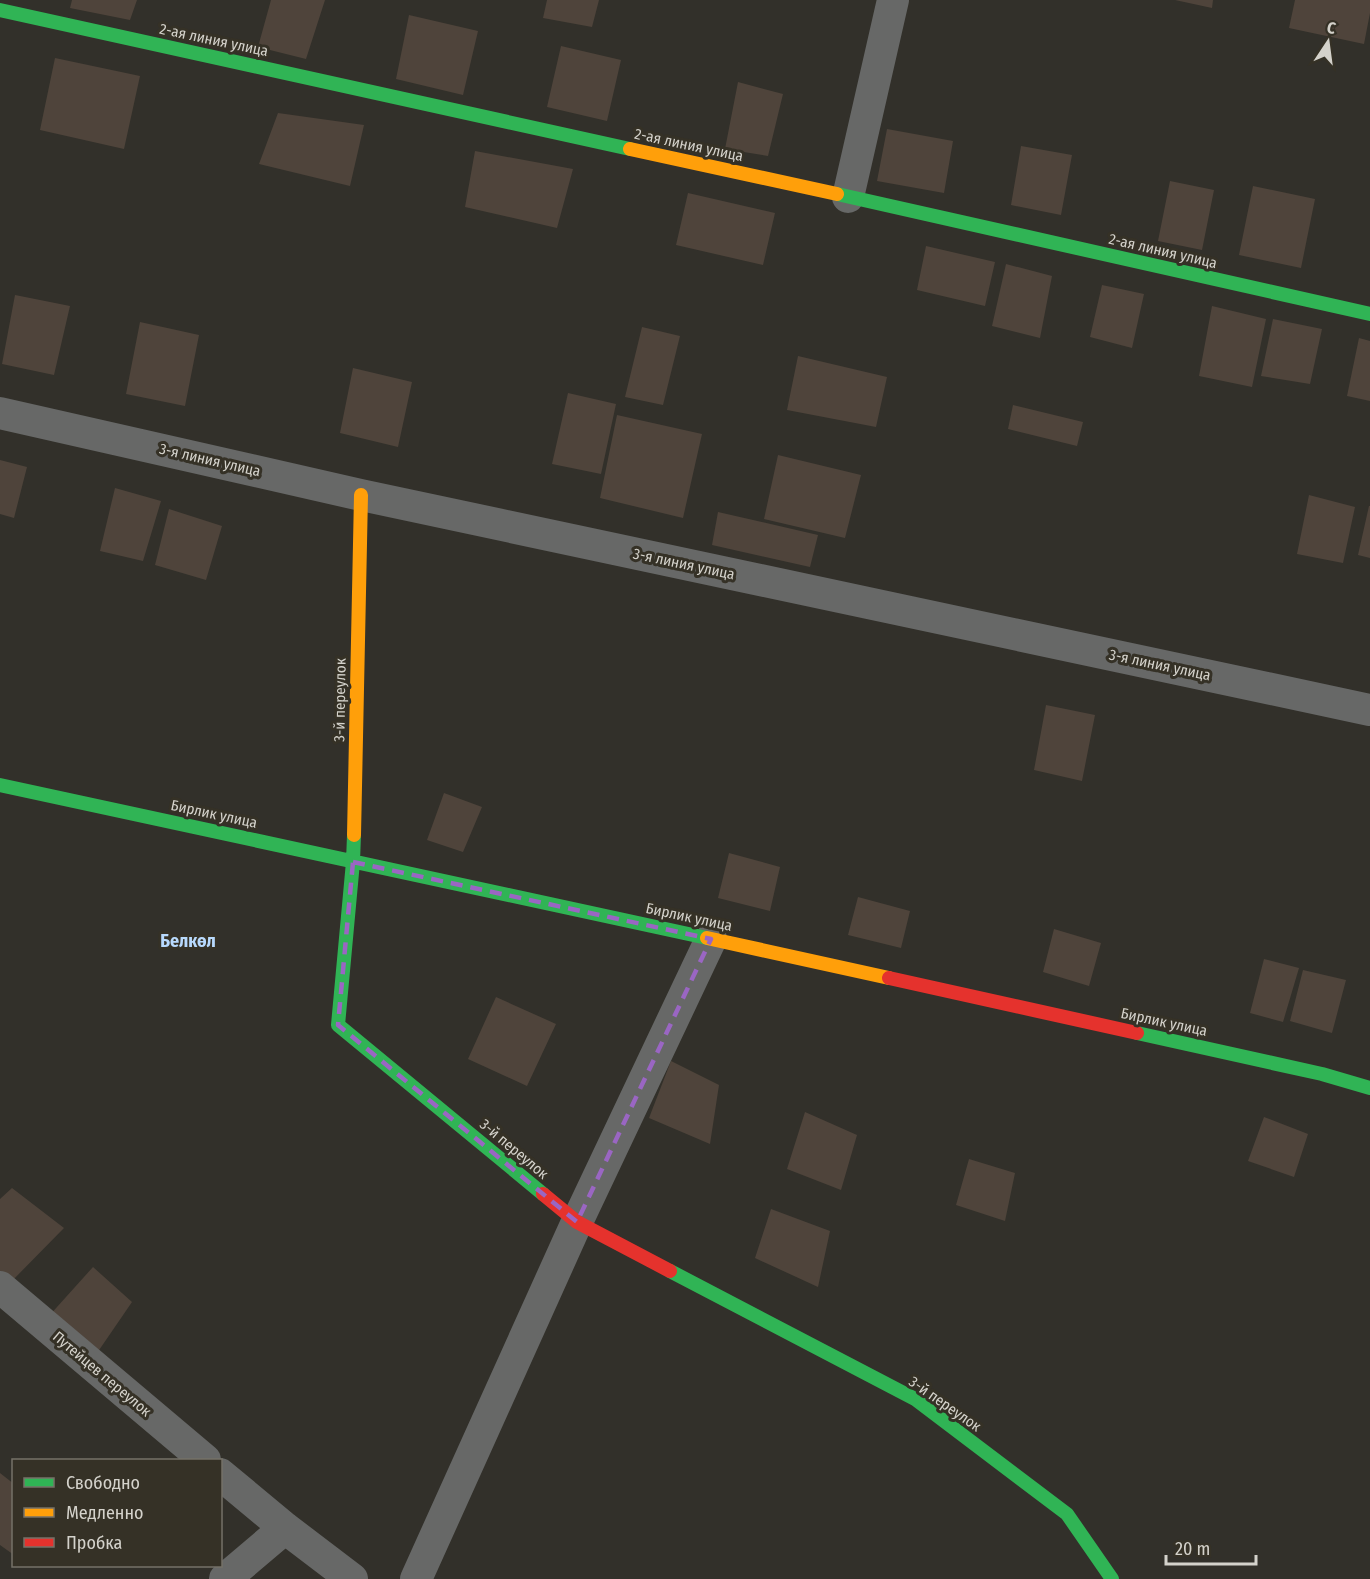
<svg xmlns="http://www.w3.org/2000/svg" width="1370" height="1579" viewBox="0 0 1370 1579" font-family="'Fira Sans Condensed',sans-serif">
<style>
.building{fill:#4f443b}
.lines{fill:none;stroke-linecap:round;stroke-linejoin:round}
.street{stroke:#676867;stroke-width:32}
.fast{stroke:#30b455;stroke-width:14}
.slow{stroke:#ff9f0a;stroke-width:14}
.jam{stroke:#e5322d;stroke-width:14}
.marked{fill:none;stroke:#9a66c3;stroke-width:4.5;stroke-dasharray:12 8;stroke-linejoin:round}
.labels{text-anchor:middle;stroke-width:6;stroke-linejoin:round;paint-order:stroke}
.street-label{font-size:15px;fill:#d4d2cb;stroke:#353126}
.quarter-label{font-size:18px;font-weight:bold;fill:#b8d9fc;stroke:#353126}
</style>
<rect width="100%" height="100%" fill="#32302a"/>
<path class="building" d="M72 0H137L130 20 70 8Z
M271 0H325L306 59 258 47Z
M547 0H599L592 27 543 18Z
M1175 0H1213L1212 8Z
M1295 0H1370V13L1364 44 1289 28Z
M409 15 478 31 463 95 396 79Z
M561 46 621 60 607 121 547 107Z
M55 58 140 76 124 149 40 130Z
M738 82 783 94 768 156 725 149Z
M278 113 364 125 350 186 259 164Z
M887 129 953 141 944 193 877 181Z
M1021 146 1072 155 1061 215 1011 205Z
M475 151 573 169 557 228 465 207Z
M1170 181 1214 190 1202 250 1158 241Z
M1253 186 1315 199 1301 268 1239 255Z
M688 193 775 213 763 265 676 245Z
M926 246 995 262 985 306 917 290Z
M1006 264 1052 276 1040 338 992 326Z
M1102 285 1144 294 1132 348 1090 337Z
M15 295 70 306 54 375 2 364Z
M1212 306 1266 319 1252 387 1199 376Z
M1273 319 1322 329 1310 384 1261 376Z
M140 322 199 335 185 406 126 394Z
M642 327 680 336 663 405 625 397Z
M1359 338 1370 341V401L1347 396Z
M798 356 887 377 876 427 787 410Z
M353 368 412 382 398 447 340 433Z
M568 393 616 404 601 474 552 464Z
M1013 405 1083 422 1077 446 1008 429Z
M617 415 702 434 683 518 600 498Z
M778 455 861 475 845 538 764 519Z
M0 460 27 467 14 518 0 514Z
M115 488 161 501 143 561 100 551Z
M1309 495 1355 507 1343 563 1297 554Z
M1369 506H1370V558L1358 555Z
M169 509 222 526 206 580 155 565Z
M718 512 818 535 810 567 712 545Z
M1046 705 1095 715 1082 781 1034 770Z
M444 793 482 807 463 852 427 840Z
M729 853 780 867 770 911 718 898Z
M858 897 910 911 901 948 848 935Z
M1054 929 1101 943 1089 986 1043 972Z
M1264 959 1299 968 1283 1022 1250 1013Z
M1303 970 1346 980 1332 1033 1290 1021Z
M496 997 556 1024 527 1086 468 1059Z
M671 1061 719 1085 710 1144 649 1118Z
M805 1112 857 1135 841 1190 787 1169Z
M1264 1117 1308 1134 1294 1177 1248 1161Z
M969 1159 1015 1173 1005 1221 956 1205Z
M12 1188 64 1228 9 1284 0 1277V1199Z
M771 1209 830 1231 818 1287 755 1258Z
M93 1267 132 1302 95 1356 48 1317Z
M0 1473 14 1484V1555L0 1545Z"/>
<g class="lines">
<path class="street" d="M848 197 893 0
M0 413 361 495 1370 710
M0 1287 205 1460
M220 1474 285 1528 352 1579
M225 1579 285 1528
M416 1579 577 1222 711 939"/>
<path class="fast" d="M0 10 630 149
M837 194 1370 314
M0 785 707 938
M354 835 353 862 338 1025 543 1194
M1137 1033 1322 1074 1370 1088
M670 1271 915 1399 1067 1514 1112 1579"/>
<path class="slow" d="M630 149 837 194
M354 835 361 495
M707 938 889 978"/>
<path class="jam" d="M889 978 1137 1033
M543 1194 577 1222 670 1271"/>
</g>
<path class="marked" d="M353 862 711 939 577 1222 338 1025Z"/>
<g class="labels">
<g class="street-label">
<text transform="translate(214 40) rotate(12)" y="5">2-ая линия улица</text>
<text transform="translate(689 145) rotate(12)" y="5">2-ая линия улица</text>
<text transform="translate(1163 251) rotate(13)" y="5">2-ая линия улица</text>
<text transform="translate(210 460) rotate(13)" y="5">3-я линия улица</text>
<text transform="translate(684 564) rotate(12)" y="5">3-я линия улица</text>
<text transform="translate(1160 665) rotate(12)" y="5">3-я линия улица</text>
<text transform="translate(340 700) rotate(-89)" y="5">3-й переулок</text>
<text transform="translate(214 814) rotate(12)" y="5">Бирлик улица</text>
<text transform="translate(689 917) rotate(12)" y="5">Бирлик улица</text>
<text transform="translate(1164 1022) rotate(12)" y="5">Бирлик улица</text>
<text transform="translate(514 1149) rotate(40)" y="5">3-й переулок</text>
<text transform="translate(102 1374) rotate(40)" y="5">Путейцев переулок</text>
<text transform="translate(945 1404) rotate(35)" y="5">3-й переулок</text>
</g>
<g class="quarter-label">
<text x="188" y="947">Белкөл</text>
</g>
</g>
<rect x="12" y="1459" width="210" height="108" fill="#353126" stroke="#757168" stroke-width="1.5"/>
<rect x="24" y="1478" width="30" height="9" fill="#30b455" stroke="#757168" stroke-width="1.5"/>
<text x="66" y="1489" font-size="18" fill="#d4d2cb">Свободно</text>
<rect x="24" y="1508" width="30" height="9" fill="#ff9f0a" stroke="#757168" stroke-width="1.5"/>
<text x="66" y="1519" font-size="18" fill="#d4d2cb">Медленно</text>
<rect x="24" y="1538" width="30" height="9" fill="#e5322d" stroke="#757168" stroke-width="1.5"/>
<text x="66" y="1549" font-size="18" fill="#d4d2cb">Пробка</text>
<g transform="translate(1328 42) rotate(13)" stroke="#353126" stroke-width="4.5" paint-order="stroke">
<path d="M0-4.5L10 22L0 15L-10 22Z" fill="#d4d2cb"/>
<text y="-9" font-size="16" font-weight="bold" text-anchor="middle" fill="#d4d2cb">С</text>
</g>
<path d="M1166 1555v9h90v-9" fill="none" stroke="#d4d2cb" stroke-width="3"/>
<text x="1175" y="1555" font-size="18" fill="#d4d2cb" stroke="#353126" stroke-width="4.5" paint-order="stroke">20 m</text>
</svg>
